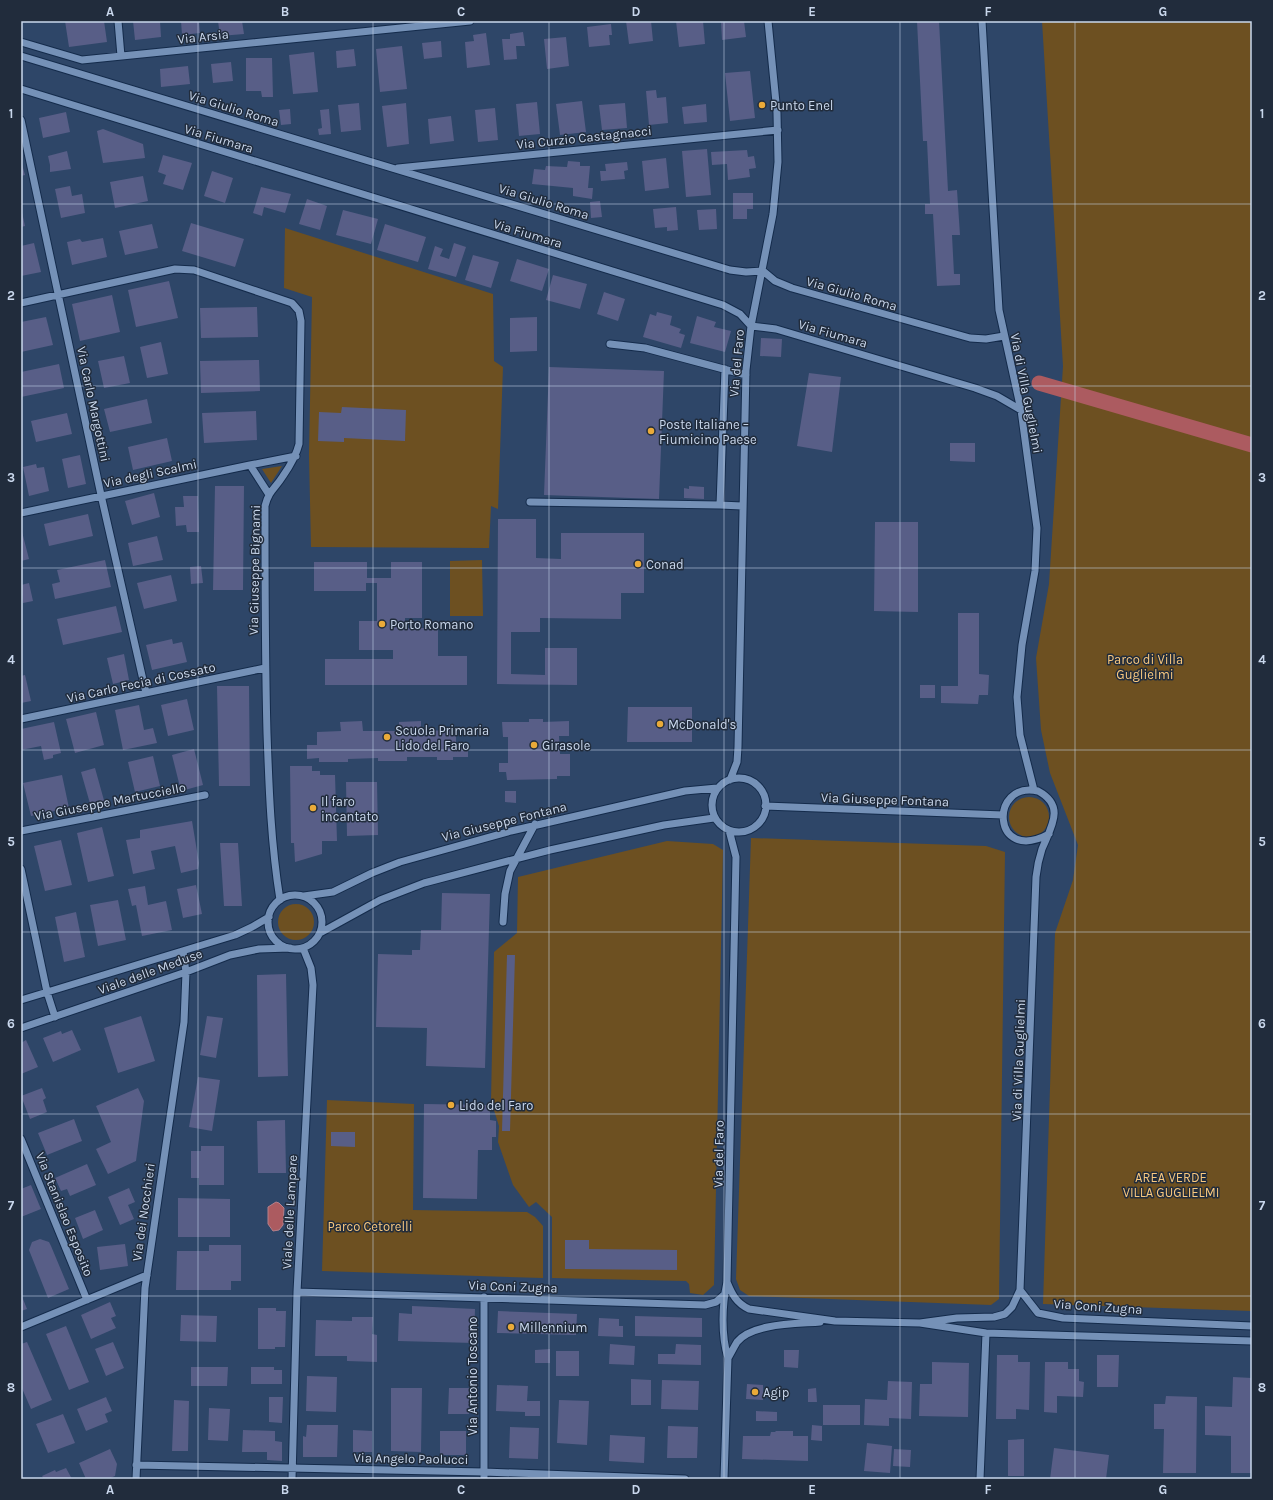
<svg xmlns="http://www.w3.org/2000/svg" width="1273" height="1500" viewBox="0 0 1273 1500" font-family="Karla,sans-serif">
<style>
.green{fill:#6d5021}
.water{fill:#ac5b60;stroke:#b5808a}
.lines{fill:none;stroke-linecap:round;stroke-linejoin:round}
.canal{stroke:#ac5b60;stroke-width:15}
.building{fill:#585e87}
.minor-casing{stroke:#142b4b;stroke-width:9}
.minor{stroke:#7591b7;stroke-width:7}
.grid{fill:none;stroke:#c9d7ec;stroke-width:1;stroke-opacity:0.55}
.poi-dot{fill:#eaaa39;stroke:#212c3c;stroke-width:1.5}
.labels{text-anchor:middle;stroke-width:3;stroke-linejoin:round;paint-order:stroke}
.street-label{font-size:13px;fill:#c9d7ec;stroke:#212c3c}
.poi-label{font-size:13px;fill:#c9d7ec;stroke:#212c3c;text-anchor:start}
.park-label{font-size:13px;fill:#f9c87e;stroke:#212c3c}
.neatline{fill:none;stroke:#c9d7ec;stroke-width:1.5}
.grid-label{font-size:13px;text-anchor:middle;font-weight:bold;fill:#c9d7ec}
</style>
<rect width="100%" height="100%" fill="#2e4668"/>
<path class="green" d="M1042 21H1252V1311L1043 1304 1055 933 1073 880 1078 845 1050 773 1041 730 1036 658 1049 584 1063 366Z
M285 228 493 294 494 361 503 367 498 509 491 506 489 548 311 547 309 455 312 297 284 288Z
M282 466 271 483 262 469Z
M482 560 483 616H450V561Z
M1009 817a20 20 0 1 1 40 0a20 20 0 1 1-40 0Z
M751 838 986 846 1005 852 999 1299 991 1305 749 1296 740 1290 736 1279Z
M667 841 713 844 723 850 714 1285 703 1295 690 1293 689 1284 686 1281 552 1278V1217L536 1202 529 1207 513 1185 498 1142 499 1126 491 1101 494 952 517 933 518 877Z
M278 922a18 18 0 1 1 36 0a18 18 0 1 1-36 0Z
M327 1100 414 1104 413 1210 527 1212 535 1217 543 1226V1278L322 1271Z"/>
<path class="water" d="M276 1202 279 1203 284 1208 283 1225 279 1230 273 1231 268 1224V1207Z"/>
<g class="lines">
<path class="canal" d="M1039 383 1252 445"/>
</g>
<path class="building" d="M65 21H104L107 42 69 47Z
M133 21H160L161 37 135 40Z
M181 21H199L200 33 182 35Z
M218 21H242L244 34 220 36Z
M626 21H651L653 41 629 44Z
M676 21H703L705 44 679 47Z
M721 21H744L746 37 722 40Z
M917 21H939L948 191 957 190 960 235H952L954 274H960V285L937 286 933 214H925V204H930L927 141H923Z
M611 24 612 35H609L610 45 589 47 587 27Z
M523 32 525 46H516L517 59 504 60 502 39H510V34Z
M486 33 490 65 467 68 465 42 474 41 473 35Z
M566 37 569 66 547 69 544 39Z
M441 41 442 57 424 59 422 43Z
M402 46 407 89 380 92 376 49Z
M354 49 356 66 337 68 336 51Z
M314 52 318 92 293 94 289 55Z
M246 58H272L273 97H262L261 91H246Z
M231 62 233 81 213 83 211 64Z
M188 66 190 84 161 87 160 69Z
M750 71 755 118 730 121 725 73Z
M656 90 657 98 666 97 668 123 649 125 646 91Z
M582 101 586 132 560 135 556 104Z
M537 102 540 134 519 136 516 104Z
M359 103 361 130 341 132 338 105Z
M406 103 409 144 387 147 382 106Z
M625 103 627 128 602 130 599 105Z
M706 104 707 122 684 124 682 107Z
M495 108 498 140 478 142 475 110Z
M290 109 291 124 281 125 279 110Z
M329 109 331 134 319 135 318 129 322 128 320 110Z
M66 112 70 132 43 138 39 118Z
M451 116 454 141 430 144 428 119Z
M103 129 143 144 145 158 103 163 97 131Z
M707 149 711 195 686 197 682 151Z
M747 150 748 157 754 156 756 168 749 169 750 177 728 180 727 164 712 165 711 152Z
M67 151 71 169 50 172V165L48 156Z
M163 155 192 163 183 190 163 184 166 175 158 172Z
M666 158 669 188 645 191 642 161Z
M21 161 25 175 21 176Z
M568 161 580 162V166H590L588 188H593L592 199 573 196V188L532 184 534 169 545 170 546 166 567 167Z
M627 162 628 170 624 171 625 179 601 181 600 171H606L605 164Z
M212 171 233 178 225 203 204 196Z
M143 176 148 201 115 208 110 182Z
M70 186 72 196 82 194 85 213 61 218 55 189Z
M261 187 291 194 285 213 264 207 262 216 253 213Z
M733 193H753V209H747V219H733Z
M307 199 327 206 320 230 299 224Z
M600 201 602 217 591 218 590 202Z
M676 207 678 230 667 231V227L655 228 653 209Z
M21 208 25 226 21 227Z
M716 209 717 229 699 230 697 210Z
M343 210 378 219 371 244 336 235Z
M191 223 244 239 235 267 182 251Z
M152 224 158 248 125 255 119 231Z
M385 224 426 237 418 262 377 250Z
M103 238 107 257 72 265 67 242 80 239 82 242Z
M34 243 41 272 21 276V246Z
M454 243 466 247 456 277 428 269 435 246 443 249 440 256 449 259Z
M473 255 499 262 491 288 465 280Z
M517 259 549 269 542 291 510 281Z
M553 275 587 284 580 309 546 300Z
M169 281 178 318 136 327 128 290Z
M604 292 625 299 618 321 597 314Z
M112 295 120 332 80 341 72 304Z
M257 307 258 337 201 338 200 308Z
M657 312 672 316 670 325 681 329 679 333 685 335 681 348 643 337 650 314 656 316Z
M697 316 716 322 714 327 731 331 725 352 690 343Z
M46 317 53 345 21 352V322Z
M537 317V351L510 352V318Z
M761 338 782 339 781 357 760 356Z
M161 342 168 374 147 378 140 347Z
M124 356 130 383 104 388 98 361Z
M259 360 260 391 201 393 200 361Z
M59 364 64 388 21 397V372Z
M549 367 664 371 659 499 544 495Z
M809 373 841 377 832 452 797 446Z
M147 399 152 423 110 432 104 409Z
M342 407 406 410 405 441 344 438V442L318 441 319 412 341 413Z
M256 411 257 440 204 443 202 413Z
M67 413 72 434 36 442 31 421Z
M167 438 172 461 133 470 128 447Z
M950 443H975V462L950 461Z
M80 455 86 484 68 488 62 459Z
M36 464 37 468 44 467 49 491 29 496 23 467Z
M215 486H244L243 590H213Z
M689 486 704 487V499L684 498V488L689 489Z
M154 493 160 517 132 525 125 501Z
M183 496H198L199 532H187L186 525 176 526 175 507H184Z
M88 514 93 536 49 546 44 524Z
M498 519H536V558L561 559V533H644V593H621V619L540 618V632H511V674L545 675V648H577V685L497 684Z
M875 522H918V612L874 611Z
M21 528 29 559 21 561Z
M157 536 163 560 133 566 128 543Z
M105 560 111 587 55 599 52 584 60 582 57 570Z
M314 562H367V578H391V562H422V618H405V628H438V656H467V685H325V659H393V650H359V621H377V583H366V591H314Z
M201 566 203 583 191 584 190 567Z
M171 575 177 601 144 609 137 583Z
M29 583 33 601 23 603 21 585Z
M116 606 122 632 63 645 57 619Z
M958 613H979V674L989 675 988 695H979L978 704 941 703V686H958Z
M172 639 173 644 182 642 187 662 152 670 146 645Z
M124 654 129 680 113 684 107 658Z
M25 675 31 701 21 703V676Z
M920 685H935V698H920Z
M217 686H249L250 786H219Z
M187 699 194 730 168 736 161 705Z
M139 705 144 730 153 728 157 743 123 750 115 710Z
M628 707H692V742H627Z
M96 712 104 745 75 753 66 719Z
M529 719H543V722L569 721V736H559L560 754H570V776H557V779L507 780 506 772H499V763H508V737H503L502 722H529Z
M362 721 363 731H399V722L421 721V731L456 730V743H468V757H453V760H437V757H407V761H378V758L348 759V762H319V758L307 759V745H317V732L341 731 340 722Z
M54 722 61 753 53 755V758L44 760 41 746 21 750V729Z
M194 749 203 785 181 791 172 755Z
M153 756 160 786 135 792 128 762Z
M290 766H312V771H320V775H335L337 841H322V854L295 862 294 843H291Z
M95 768 105 804 91 807 81 772Z
M62 775 69 808 31 816 23 783Z
M346 782H377L378 835 347 836Z
M505 791H516V803L505 802Z
M192 821 199 863 198 869 181 873 175 846 151 851 155 869 133 874 126 840 140 838V830Z
M102 827 114 876 88 882 77 833Z
M61 840 72 885 45 891 34 846Z
M220 843H238L242 906H224Z
M196 885 202 914 183 918 177 889Z
M145 886 148 905 166 901 172 930 142 936 136 905 132 906 128 889Z
M442 893 490 894 485 1068 426 1066 427 1028 376 1027 378 954 412 955V950H420L421 930H441Z
M118 900 126 940 98 946 90 905Z
M76 912 85 957 64 962 55 917Z
M507 955H515L510 1131H502Z
M286 974 288 1076 258 1077 257 975Z
M141 1016 155 1061 118 1073 104 1028Z
M207 1016 223 1018 216 1058 200 1055Z
M72 1030 81 1050 53 1062 43 1038 61 1031 62 1034Z
M26 1040 38 1067 21 1074V1043Z
M198 1077 220 1080 212 1131 189 1127Z
M42 1088 46 1098 43 1100 47 1112 30 1119 21 1096Z
M138 1088 144 1101 136 1161 108 1174 96 1149 111 1142 96 1106Z
M424 1104 490 1105V1120L496 1121V1137H492V1150H478L477 1199 423 1198Z
M74 1119 82 1141 47 1155 38 1133Z
M285 1120 286 1173H258L257 1121Z
M331 1132H355V1147L331 1146Z
M201 1146H224V1185H199V1178H191V1151H201Z
M87 1164 96 1185 70 1196 67 1189 61 1191 55 1178Z
M31 1185 41 1209 21 1217V1189Z
M129 1188 135 1202 128 1205 134 1219 120 1225 108 1197Z
M178 1198 230 1199V1237H178Z
M95 1210 103 1230 83 1239 75 1218Z
M40 1239 49 1242 51 1246 69 1289 48 1298 29 1250 32 1242Z
M565 1240H589V1249L677 1250V1270L565 1269Z
M125 1244 128 1266 100 1270 97 1247Z
M209 1245H241V1281H231V1290H176L177 1251H209Z
M21 1294 27 1309 21 1311Z
M110 1302 116 1316 111 1318 116 1328 91 1339 81 1315Z
M412 1306 475 1309 474 1343 398 1341 399 1313 412 1314Z
M258 1308H276V1311H286L285 1347H275V1349H258Z
M498 1311 577 1314 576 1335 497 1333Z
M181 1315 217 1316 216 1342 180 1341Z
M635 1316 702 1318V1337L635 1336Z
M352 1317H373L372 1334 377 1335V1362L347 1361V1356H315L316 1320 352 1321Z
M599 1318 619 1319V1326H623V1337L598 1336Z
M66 1326 89 1382 69 1390 46 1334Z
M27 1342 52 1400 31 1409 21 1386V1344Z
M113 1342 124 1368 106 1376 95 1349Z
M610 1344 635 1346 634 1365 609 1364Z
M676 1344 701 1345V1365L658 1364V1354H675Z
M550 1349V1363H535V1350Z
M784 1350H799L798 1368 784 1367Z
M556 1351H579V1376H556Z
M997 1355H1018V1362H1030L1029 1410 1016 1409V1419H996Z
M1097 1355H1119L1118 1387H1097Z
M932 1362 969 1363 968 1417 919 1416 920 1384H932Z
M1045 1362H1068V1369H1079V1381L1084 1382 1083 1397 1057 1396V1413L1044 1412Z
M191 1367H228L227 1386H191Z
M251 1367H274V1370H282V1384H251Z
M307 1376 337 1377 336 1412 306 1411Z
M1233 1377 1252 1378V1473H1231V1436L1205 1435V1406L1232 1407Z
M631 1379 651 1380V1405H631Z
M662 1380 699 1381 698 1410 661 1409Z
M888 1381 912 1382 911 1419 889 1418V1426L864 1425 865 1399 887 1400Z
M747 1384 763 1385V1400L746 1399Z
M497 1385 528 1386 527 1401H540V1416H525V1412L496 1411Z
M391 1388H422L421 1452 391 1451Z
M449 1388H470L469 1414H448Z
M816 1388 817 1402H808V1389Z
M1166 1396 1197 1397 1196 1473H1163L1164 1429H1154V1404H1165Z
M106 1397 112 1411 105 1414 108 1422 86 1431 77 1409Z
M269 1397H283L282 1423 269 1422Z
M174 1400 189 1401 188 1451H172Z
M559 1400 589 1401 587 1445 557 1443Z
M823 1405H860V1425H823Z
M209 1408 230 1409 228 1441 208 1440Z
M756 1411 777 1412V1421H756Z
M63 1414 75 1443 48 1453 36 1424Z
M307 1425H338L337 1457H303V1436L306 1437Z
M812 1425 822 1426V1441L811 1440Z
M668 1426 698 1427 697 1458H667Z
M510 1427 539 1428 538 1459 509 1458Z
M243 1430 275 1431V1441L282 1442V1461L267 1460V1452H242Z
M353 1430 372 1431V1452H353Z
M440 1431H466V1455H440Z
M776 1431H793V1436H808V1461L742 1459 743 1436H770L771 1432H775Z
M610 1435 645 1437 644 1463 609 1461Z
M1024 1439V1476H1008V1440Z
M867 1443 892 1446 890 1473 864 1471Z
M1054 1448 1109 1455 1106 1479H1050Z
M110 1449 117 1464 115 1476 108 1479H86L79 1463Z
M894 1449 911 1450 910 1467 893 1466Z
M66 1468 72 1479H44L42 1476 55 1470 56 1472Z"/>
<g class="lines">
<defs>
<path id="minor" d="M118 21 121 56
M982 21 999 310 1021 410 1037 528 1035 571 1022 645 1017 697 1020 735 1034 790
M21 42 82 60 470 21
M21 56 730 270 746 272 763 271 775 281 792 288 970 338 986 339 1004 336
M21 89 723 305 740 314 751 326
M21 120 101 495 146 693
M398 168 778 130
M21 303 175 269 194 270 292 303 299 311 301 321 299 444C296 456 290 466 283 476 275 489 269 490 265 506 265 582 265 657 267 733 269 790 271 844 280 900
M751 326 776 329 975 388 997 396 1021 410
M610 344 645 348 746 375
M725 369 720 505 742 506
M250 465 296 456
M530 502 720 505
M21 513 250 465 268 493
M21 719 265 668
M712 805a27 27 0 1 1 54 0a27 27 0 1 1-54 0Z
M730 780 737 762 738 747 746 370 751 326 773 214 778 162 777 113 768 21
M765 806 1003 815
M21 831 205 795
M21 869 47 992 55 1017
M268 922a27 27 0 1 1 54 0a27 27 0 1 1-54 0Z
M304 896 333 892 372 873 400 862 511 831 685 791 717 788
M503 922 505 894 510 871 535 824
M320 933 380 900 424 883 550 850 664 825 714 818
M21 1000 235 935 252 927 269 917
M21 1028 186 972 230 955 259 949 290 948
M21 1139 87 1300
M727 1282C732 1294 736 1303 749 1309L835 1321 920 1323 986 1333 1252 1341
M1020 1290 1038 1313 1063 1318 1252 1326
M297 1292 705 1305 716 1302 724 1295
M920 1323 957 1318 994 1317 1005 1314 1012 1307 1020 1290 1036 877C1037 867 1039 858 1042 849 1051 827 1066 806 1038 791 989 780 991 865 1049 834
M21 1327 147 1275
M728 1358C731 1353 734 1347 737 1342 752 1323 797 1324 820 1322
M136 1465 484 1472 685 1479
M136 1479 145 1288 184 1022 186 972 183 951
M292 1479 297 1292 313 985 311 968 303 948
M484 1479V1297
M724 1479 728 1358C721 1335 722 1305 727 1282L736 857 729 830
M980 1479 986 1333"/>
</defs>
<use href="#minor" class="minor-casing"/>
<use href="#minor" class="minor"/>
</g>
<path class="grid" d="M198 21V1479M373 21V1479M549 21V1479M724 21V1479M900 21V1479M1075 21V1479M21 204H1252M21 386H1252M21 568H1252M21 750H1252M21 932H1252M21 1114H1252M21 1296H1252"/>
<g class="poi-dot">
<circle cx="762" cy="105" r="4"/>
<circle cx="651" cy="431" r="4"/>
<circle cx="638" cy="564" r="4"/>
<circle cx="382" cy="624" r="4"/>
<circle cx="660" cy="724" r="4"/>
<circle cx="387" cy="737" r="4"/>
<circle cx="534" cy="745" r="4"/>
<circle cx="313" cy="808" r="4"/>
<circle cx="451" cy="1105" r="4"/>
<circle cx="511" cy="1327" r="4"/>
<circle cx="755" cy="1392" r="4"/>
</g>
<g class="labels">
<g class="street-label">
<text transform="translate(203 36) rotate(-6)" y="5">Via Arsia</text>
<text transform="translate(234 108) rotate(17)" y="5">Via Giulio Roma</text>
<text transform="translate(584 137) rotate(-6)" y="5">Via Curzio Castagnacci</text>
<text transform="translate(219 138) rotate(17)" y="5">Via Fiumara</text>
<text transform="translate(544 201) rotate(17)" y="5">Via Giulio Roma</text>
<text transform="translate(528 233) rotate(17)" y="5">Via Fiumara</text>
<text transform="translate(852 293) rotate(16)" y="5">Via Giulio Roma</text>
<text transform="translate(833 333) rotate(16)" y="5">Via Fiumara</text>
<text transform="translate(736 363) rotate(-85)" y="5">Via del Faro</text>
<text transform="translate(1027 393) rotate(79)" y="5">Via di Villa Guglielmi</text>
<text transform="translate(94 404) rotate(78)" y="5">Via Carlo Margottini</text>
<text transform="translate(150 473) rotate(-12)" y="5">Via degli Scalmi</text>
<text transform="translate(254 570) rotate(-89)" y="5">Via Giuseppe Bignami</text>
<text transform="translate(141 682) rotate(-12)" y="5">Via Carlo Fecia di Cossato</text>
<text transform="translate(885 799) rotate(2)" y="5">Via Giuseppe Fontana</text>
<text transform="translate(110 801) rotate(-11)" y="5">Via Giuseppe Martucciello</text>
<text transform="translate(504 821) rotate(-14)" y="5">Via Giuseppe Fontana</text>
<text transform="translate(150 971) rotate(-20)" y="5">Viale delle Meduse</text>
<text transform="translate(1018 1060) rotate(-88)" y="5">Via di Villa Guglielmi</text>
<text transform="translate(718 1154) rotate(-89)" y="5">Via del Faro</text>
<text transform="translate(143 1212) rotate(-82)" y="5">Via dei Nocchieri</text>
<text transform="translate(289 1212) rotate(-87)" y="5">Viale delle Lampare</text>
<text transform="translate(65 1214) rotate(68)" y="5">Via Stanislao Esposito</text>
<text transform="translate(513 1286) rotate(2)" y="5">Via Coni Zugna</text>
<text transform="translate(1098 1306) rotate(4)" y="5">Via Coni Zugna</text>
<text transform="translate(472 1376) rotate(-90)" y="5">Via Antonio Toscano</text>
<text transform="translate(411 1458) rotate(1)" y="5">Via Angelo Paolucci</text>
</g>
<g class="poi-label">
<text x="770" y="110">Punto Enel</text>
<text x="659" y="429">Poste Italiane –<tspan x="659" dy="15">Fiumicino Paese</tspan></text>
<text x="646" y="569">Conad</text>
<text x="390" y="629">Porto Romano</text>
<text x="668" y="729">McDonald's</text>
<text x="395" y="735">Scuola Primaria<tspan x="395" dy="15">Lido del Faro</tspan></text>
<text x="542" y="750">Girasole</text>
<text x="321" y="806">Il faro<tspan x="321" dy="15">incantato</tspan></text>
<text x="459" y="1110">Lido del Faro</text>
<text x="519" y="1332">Millennium</text>
<text x="763" y="1397">Agip</text>
</g>
<g class="park-label">
<text x="1145" y="664">Parco di Villa<tspan x="1145" dy="15">Guglielmi</tspan></text>
<text x="1171" y="1182">AREA VERDE<tspan x="1171" dy="15">VILLA GUGLIELMI</tspan></text>
<text x="370" y="1231">Parco Cetorelli</text>
</g>
</g>
<rect width="1273" height="1500" fill="none" stroke="#212c3c" stroke-width="44"/>
<rect x="22" y="22" width="1229" height="1456" class="neatline"/>
<g class="grid-label">
<text x="110" y="16">A</text>
<text x="285" y="16">B</text>
<text x="461" y="16">C</text>
<text x="636" y="16">D</text>
<text x="812" y="16">E</text>
<text x="988" y="16">F</text>
<text x="1163" y="16">G</text>
<text x="11" y="118">1</text>
<text x="1262" y="118">1</text>
<text x="11" y="300">2</text>
<text x="1262" y="300">2</text>
<text x="11" y="482">3</text>
<text x="1262" y="482">3</text>
<text x="11" y="664">4</text>
<text x="1262" y="664">4</text>
<text x="11" y="846">5</text>
<text x="1262" y="846">5</text>
<text x="11" y="1028">6</text>
<text x="1262" y="1028">6</text>
<text x="11" y="1210">7</text>
<text x="1262" y="1210">7</text>
<text x="11" y="1392">8</text>
<text x="1262" y="1392">8</text>
<text x="110" y="1494">A</text>
<text x="285" y="1494">B</text>
<text x="461" y="1494">C</text>
<text x="636" y="1494">D</text>
<text x="812" y="1494">E</text>
<text x="988" y="1494">F</text>
<text x="1163" y="1494">G</text>
</g>
</svg>
